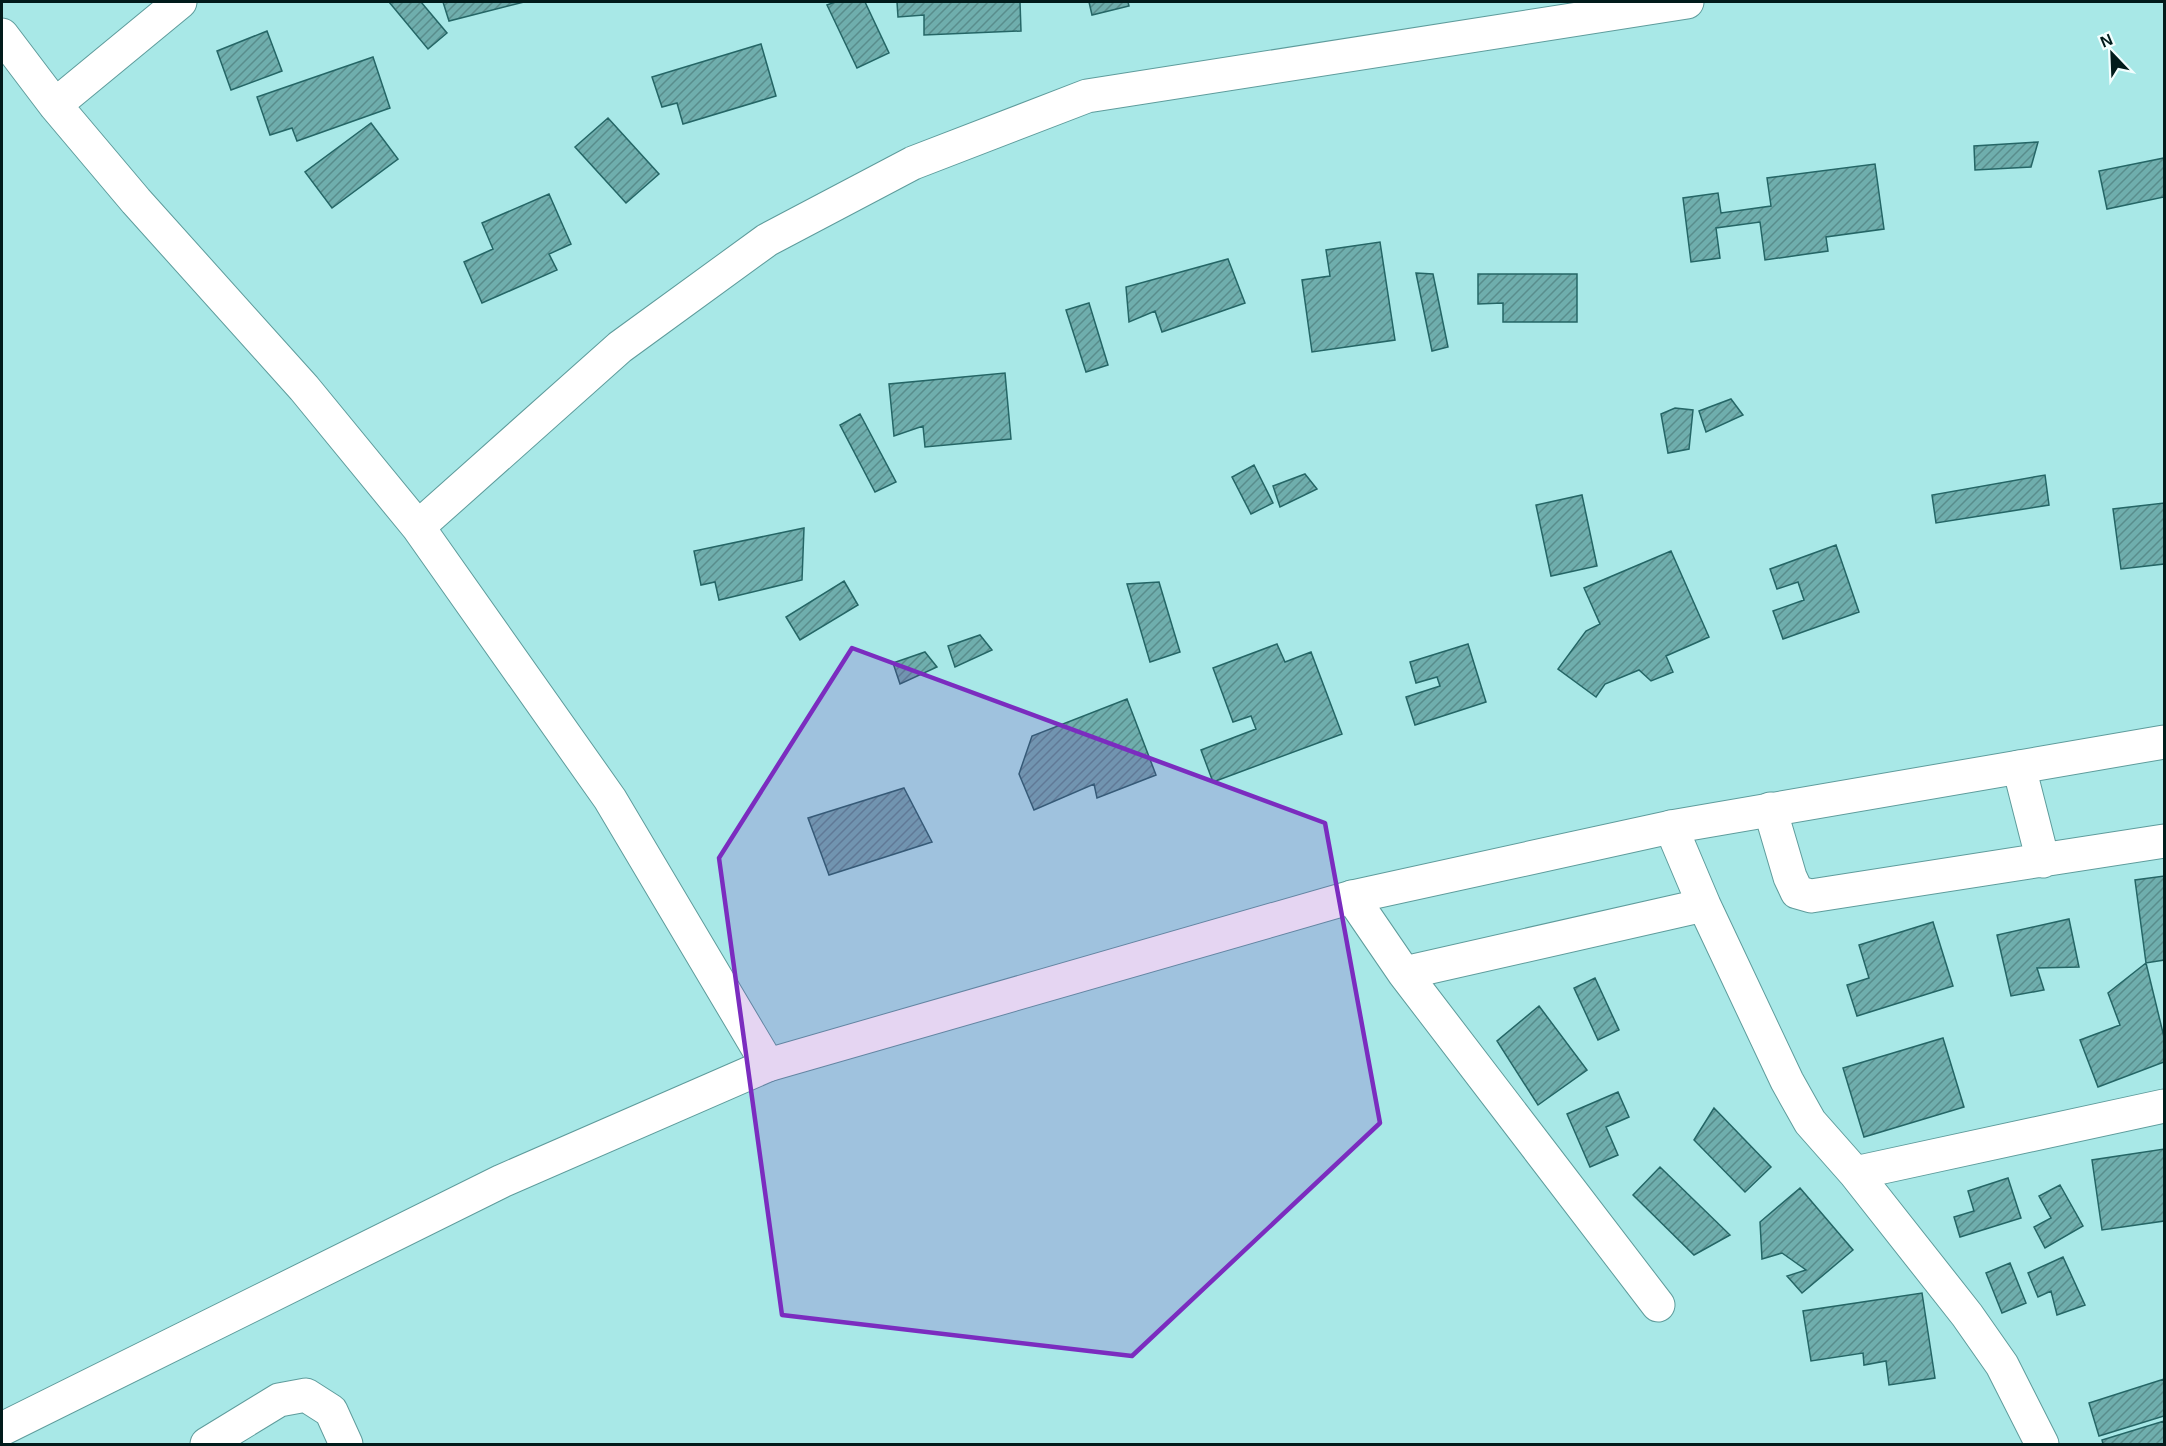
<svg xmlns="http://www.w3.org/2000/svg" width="2166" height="1446" viewBox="0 0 2166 1446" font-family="Arial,sans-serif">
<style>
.building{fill:url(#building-hatch);stroke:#256666;stroke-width:1.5}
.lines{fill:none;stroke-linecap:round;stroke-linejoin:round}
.minor-casing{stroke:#5e9c9c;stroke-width:35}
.tertiary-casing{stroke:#5e9c9c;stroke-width:35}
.minor{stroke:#fff;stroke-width:33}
.tertiary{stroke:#fff;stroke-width:33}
.marked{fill:#7b2cbf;fill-opacity:0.2;stroke:#7b2cbf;stroke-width:4.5;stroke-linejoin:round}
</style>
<defs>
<pattern id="building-hatch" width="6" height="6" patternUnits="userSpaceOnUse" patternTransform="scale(1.5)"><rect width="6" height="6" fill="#6faead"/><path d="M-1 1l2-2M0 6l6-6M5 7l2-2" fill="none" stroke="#598d8c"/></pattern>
</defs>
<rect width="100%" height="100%" fill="#a8e8e7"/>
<path class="building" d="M389 2H421L447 33 428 49Z
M443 2H524L449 21Z
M835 2H865L889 53 857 68 827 5Z
M897 2H1020L1021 31 924 35V15L898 17Z
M1089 2H1128L1129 6 1092 15Z
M267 31 282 71 231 90 217 51Z
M761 44 776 96 683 124 677 103 662 107 652 77Z
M373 57 390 108 297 141 292 128 270 135 257 97Z
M608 118 659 174 626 203 575 147Z
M371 123 398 159 332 208 305 172Z
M2038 142 2031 167 1975 170 1974 146Z
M2164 158V197L2107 209 2099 171Z
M1875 164 1884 229 1826 237 1828 251 1765 260 1760 222 1716 228 1720 258 1691 262 1683 198 1718 193 1721 213 1771 206 1767 178Z
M549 194 571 244 549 254 557 270 482 303 464 262 493 249 482 223Z
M1380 242 1395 340 1312 352 1302 280 1330 276 1326 250Z
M1228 259 1245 303 1162 332 1155 311 1129 322 1126 287Z
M1416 273 1433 274 1448 347 1432 351Z
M1478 274H1577V322H1503V303L1478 304Z
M1089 303 1108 365 1086 372 1066 310Z
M1005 373 1011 439 925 447 923 426 894 436 889 384Z
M1731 399 1743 415 1706 432 1699 411Z
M1675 408 1693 410 1689 449 1668 453 1661 414Z
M860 414 896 482 875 492 840 425Z
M1254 465 1273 503 1251 514 1232 477Z
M1305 474 1317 489 1280 507 1273 486Z
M2045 475 2049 505 1936 523 1932 495Z
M1582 495 1597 566 1551 576 1536 505Z
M2164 503V564L2121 569 2113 509Z
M804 528 802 580 719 600 715 582 701 585 694 551Z
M1836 545 1859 612 1783 639 1773 611 1804 600 1798 582 1777 589 1770 569Z
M1671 551 1709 637 1666 656 1673 672 1651 681 1639 670 1605 684 1596 697 1558 669 1586 631 1600 624 1584 588Z
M844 581 858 605 800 640 786 617Z
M1159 582 1180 652 1150 662 1127 584Z
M980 635 992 650 955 667 948 646Z
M1277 644 1285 662 1311 652 1342 734 1213 782 1201 750 1256 729 1251 716 1233 722 1213 668Z
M1468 644 1486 702 1415 725 1406 697 1440 686 1437 677 1416 683 1410 662Z
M925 652 937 667 900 684 893 663Z
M1127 699 1156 775 1097 798 1094 784 1034 810 1019 774 1032 736Z
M904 788 932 842 829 875 808 818Z
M2164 876V960L2146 963 2135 880Z
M2069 919 2079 967 2037 968 2044 990 2011 996 1997 935Z
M1933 922 1953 986 1857 1016 1847 985 1869 978 1859 945Z
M2146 963 2164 1037V1062L2098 1087 2080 1040 2120 1025 2108 993Z
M1595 978 1619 1030 1598 1040 1574 988Z
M1539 1006 1587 1070 1538 1105 1497 1041Z
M1943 1038 1964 1107 1864 1137 1843 1068Z
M1618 1092 1629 1117 1606 1127 1618 1155 1590 1167 1567 1114Z
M1714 1108 1771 1167 1745 1192 1694 1140Z
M2164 1149V1221L2102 1230 2092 1160Z
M1660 1167 1730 1235 1694 1255 1633 1195Z
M2008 1178 2021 1218 1960 1237 1954 1217 1974 1211 1968 1191Z
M2060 1185 2083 1226 2045 1248 2034 1227 2051 1218 2039 1196Z
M1800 1188 1853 1250 1802 1293 1787 1276 1806 1270 1782 1253 1762 1259 1760 1222Z
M2063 1257 2085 1305 2057 1315 2051 1291 2038 1297 2028 1273Z
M2010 1263 2026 1303 2002 1313 1986 1273Z
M1922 1293 1935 1378 1889 1385 1886 1361 1864 1365 1863 1353 1811 1361 1803 1311Z
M2164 1379V1416L2099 1436 2089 1403Z
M2164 1421V1444H2103L2102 1440Z"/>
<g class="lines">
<defs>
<path id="minor" d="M2 35 55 105 136 201 304 388 418 527 610 799 768 1065
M55 105 180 2
M418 527 620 347 767 240 913 163 1087 96 1687 2
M2019 767 2043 861
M1770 809 1790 877 1797 892 1811 896 2164 841
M1671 827 1704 905 1787 1081 1810 1122 1855 1173 1967 1315 2002 1365 2042 1444
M1352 897 1404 973 1658 1305
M1404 973 1704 905
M1855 1173 2164 1106
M207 1444 279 1400 306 1395 331 1411 346 1444"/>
<path id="tertiary" d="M2 1429 502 1181 768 1065 1352 897 1671 827 2164 742"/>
</defs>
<use href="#minor" class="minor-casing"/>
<use href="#tertiary" class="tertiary-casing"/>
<use href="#minor" class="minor"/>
<use href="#tertiary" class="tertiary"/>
</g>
<path class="marked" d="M852 648 1325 823 1380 1123 1132 1356 782 1315 719 858Z"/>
<rect width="2166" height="1446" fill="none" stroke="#011b1b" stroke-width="6"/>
<g transform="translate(2112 54) rotate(337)" stroke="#f2fefe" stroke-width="4.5" paint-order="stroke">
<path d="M0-4.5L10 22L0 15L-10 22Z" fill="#011b1b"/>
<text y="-9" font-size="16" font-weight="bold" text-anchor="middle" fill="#011b1b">N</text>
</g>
</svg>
